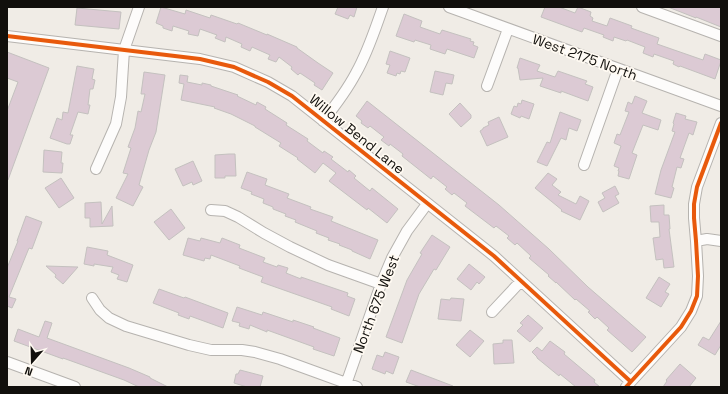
<svg xmlns="http://www.w3.org/2000/svg" width="728" height="394" viewBox="0 0 728 394" font-family="'Space Grotesk',sans-serif">
<style>
.building{fill:#dccad4;stroke:#c4c1bf}
.lines{fill:none;stroke-linecap:round;stroke-linejoin:round}
.minor-casing{stroke:#b6b3af;stroke-width:12}
.minor{stroke:#fdfcfb;stroke-width:10}
.cycleway-casing{stroke:#fffaf2;stroke-width:6}
.cycleway{stroke:#e8590c;stroke-width:4}
.labels{text-anchor:middle;stroke-width:3.5;stroke-linejoin:round;paint-order:stroke}
.street-label{font-size:14px;fill:#110f0c;stroke:#fffaf2}
</style>
<rect width="100%" height="100%" fill="#f0ece6"/>
<path class="building" d="M161 7 185 14 186 10 210 18 211 15 237 24 238 23 267 35V34L297 47V48L318 63 333 73 322 90 314 85 315 83 300 73 298 75 291 69 292 67 279 57 276 62 268 59 270 55 252 47 250 51 241 47 242 44 226 37 225 42 215 38 217 35 200 29 198 36 188 34 189 31 173 26 172 31 163 28V26L156 23Z
M338 7H357L354 17 350 15 348 19 335 14Z
M545 7H559L575 13 578 7 591 12 590 16 593 18 592 21 607 26 610 18 632 26 631 28 659 38 657 44 703 60 705 54 721 60V61L715 79 680 66 679 67 673 64 674 61 654 54 653 57 643 53 645 47 627 40 626 41 614 37 613 41 603 37 604 35 584 28 582 32 541 17Z
M668 7H721V27L696 17V18Z
M77 8 121 12 119 29 75 25Z
M404 14 422 21 420 27 440 34 442 30 471 39 470 41 474 42 473 45 478 47 474 58 447 49 445 54 430 49 431 45 415 40 414 42 396 36Z
M390 51 410 58 405 72 401 71 400 74 397 73 396 76 387 73 390 65 386 64Z
M7 52 49 68 8 180 7 179V111L18 82 7 78Z
M520 58 540 65 537 71 555 77 558 71 587 81 585 84 593 87 588 101 561 91V93L540 86 543 78 520 80 518 68H517Z
M77 66 94 69 92 79 95 80 93 89H90L88 105H90L88 114 78 112 70 135H73L70 144H67L50 138 57 118 62 120 63 112 68 113Z
M435 71 454 75 452 84 446 83 443 95 430 92Z
M144 72 165 75 156 132 149 150 139 185 143 187 133 206 116 198 128 174 123 173 131 148 128 147 135 128 138 111 141 112 145 94H141Z
M180 75 188 76 187 82 202 85V83L211 85V86L238 95 237 96 256 105 257 102 266 107 265 109 287 123 286 125 308 139 307 141 323 153 324 151 333 157 331 159 348 172 349 170 356 176 354 178 370 191 372 188 398 209 387 223 368 208 367 210 329 181 336 173 323 163 315 173 297 159 298 158 279 146 281 143 255 127V126L231 114 214 108 215 107 181 100 184 84 179 83Z
M635 96 647 101 642 113 661 120 658 130 643 125 632 153 637 155 629 179 618 176 619 171H618L619 168 614 166 621 146 614 143 617 134 620 135 629 112 625 111 628 102 632 104Z
M522 100 534 104 529 119 521 116 520 118 511 114 514 106 517 107 518 103 521 104Z
M367 101 499 205 549 249 588 287 646 337 632 352 607 330 609 328 597 317 595 319 588 312 590 311 576 299 575 300 556 282V283L548 276 549 275 529 258 531 256 517 243 515 245 507 238 509 236 496 226 494 228 465 206 467 203 454 193 452 195 445 189 447 187 433 176 431 179 402 156 403 154 390 144 389 146 381 140 384 137 370 126 368 128 361 123 362 121 356 116Z
M460 103 471 115V118L461 127 449 114Z
M560 112 581 120 577 131 569 128 566 140 561 138 547 166 537 162 547 142 550 143Z
M676 113 686 116 685 119 697 122 693 135 689 133 680 158 684 159 681 168 677 167 672 187 674 188 671 198 655 194 661 170 675 132 672 131 674 124 673 123Z
M499 117 508 137 487 146 480 131 483 129V128L489 125 488 122Z
M44 150 62 152 61 163H63L62 173 43 172Z
M229 154H235L236 176H225V178H215V155Z
M193 161 202 181 193 185 192 182 183 186 175 169Z
M247 172 267 179 265 185 289 194 287 198 311 207 310 209 333 217 331 221 378 240 370 259 352 251V250L339 245 340 244 328 240 329 238 316 233 317 231 295 222 296 220 285 216 286 214 273 209V207L263 203 264 199 251 194 252 192 241 188Z
M548 173 557 179 552 185 561 192 558 195 576 204 580 196 589 201 580 220 561 211 562 210 535 188Z
M61 178 74 198 59 208 45 188Z
M615 186 619 194 615 196 619 203 603 212 598 202 605 198 602 193Z
M101 202 102 224 112 206 113 226 90 227V218H85V203Z
M664 205V215H669L670 229H669L674 267 664 268 663 259 656 260 653 238 660 237 659 222H651L650 206Z
M171 209 185 228 169 240 154 222Z
M26 216 42 222 32 249 29 248 9 297 16 299 12 308 7 306V268L18 241H17Z
M432 235 450 247 436 270 434 269 419 294 402 343 386 337 407 280 422 254 420 253Z
M188 238 200 241 201 238 220 243 222 238 240 245 239 248 265 258 263 262 277 267 278 265 288 268 286 273 301 279V277L348 293 347 296 355 299 349 316 331 309 332 307 261 282 263 277 239 268 240 266 211 255 210 259 205 258 204 261 183 255Z
M87 247 108 251 107 255 133 265 127 282 117 279 119 275 111 272 113 267 94 264V266L84 264Z
M469 264 485 277 479 284 477 282 471 290 457 279Z
M46 266 78 267 63 284 55 277 56 275Z
M659 277 670 284 665 292 669 294 661 307 646 298Z
M159 289 184 298 185 297 228 313 223 328 190 316 189 319 178 315 179 313 153 303Z
M451 298 464 299 461 321 438 319 441 299 450 300Z
M237 307 262 315 263 312 293 322V320L314 327 313 328 340 338 334 356 313 349 314 347 267 330V332L250 325 249 329 239 326 240 323 232 321Z
M528 315 543 328 530 342 517 331 523 325 520 323Z
M45 321 52 323 47 338 129 368 150 377V378L168 387H139L124 380 63 358V359L14 341 18 329 39 337Z
M721 321V345L715 355 698 345 703 337 709 340Z
M470 330 484 341 470 357 456 345Z
M503 340H512L514 363 494 364 493 344 503 343Z
M550 341 565 352 564 354 595 380 594 382 600 387H576L560 374 559 376 537 358V357L532 352 537 347 542 351Z
M385 352 399 357 393 374 386 371 385 374 372 369 377 355 383 357Z
M680 364 696 378 689 387H663L667 381 666 380Z
M240 370 263 376 260 387H247L234 383 236 374H238Z
M411 370 453 386V387H420L406 382Z"/>
<g class="lines">
<defs>
<path id="minor" d="M449 7 721 106
M642 7 721 36
M7 36 200 59 234 67 268 82 292 96 494 256 630 381
M487 86 508 29
M323 121C335 106 347 90 356 73 368 52 375 29 383 7
M584 165 618 69
M96 169 116 124 121 97 124 50 139 7
M211 210 225 211 238 217 264 233 290 247 328 265 381 284
M696 241 707 239 721 241
M92 298 100 310 109 318 126 326 189 345 211 350H242L255 352 280 359 357 387
M492 312 521 281
M7 362 75 387
M345 387 381 284 392 258 407 231 427 204
M626 387 681 327 691 311 697 296 698 276 696 241 694 218V204L697 187 721 123"/>
</defs>
<use href="#minor" class="minor-casing"/>
<use href="#minor" class="minor"/>
<defs>
<path id="cycleway" d="M7 36 200 59 234 67 268 82 292 96 494 256 630 381
M626 387 681 327 691 311 697 296 698 276 696 241 694 218V204L697 187 721 123"/>
</defs>
<use href="#cycleway" class="cycleway-casing"/>
<use href="#cycleway" class="cycleway"/>
</g>
<g class="labels">
<g class="street-label">
<text transform="translate(585 57) rotate(20)" y="5">West 2175 North</text>
<text transform="translate(357 134) rotate(39)" y="5">Willow Bend Lane</text>
<text transform="translate(376 304) rotate(-69)" y="5">North 675 West</text>
</g>
</g>
<rect width="728" height="394" fill="none" stroke="#110f0c" stroke-width="16"/>
<g transform="translate(32 362) rotate(200)" stroke="#fffaf2" stroke-width="3" paint-order="stroke">
<path d="M0-3L7 15L0 10L-7 15Z" fill="#110f0c"/>
<text y="-6" font-size="11" font-weight="bold" text-anchor="middle" fill="#110f0c">N</text>
</g>
</svg>
